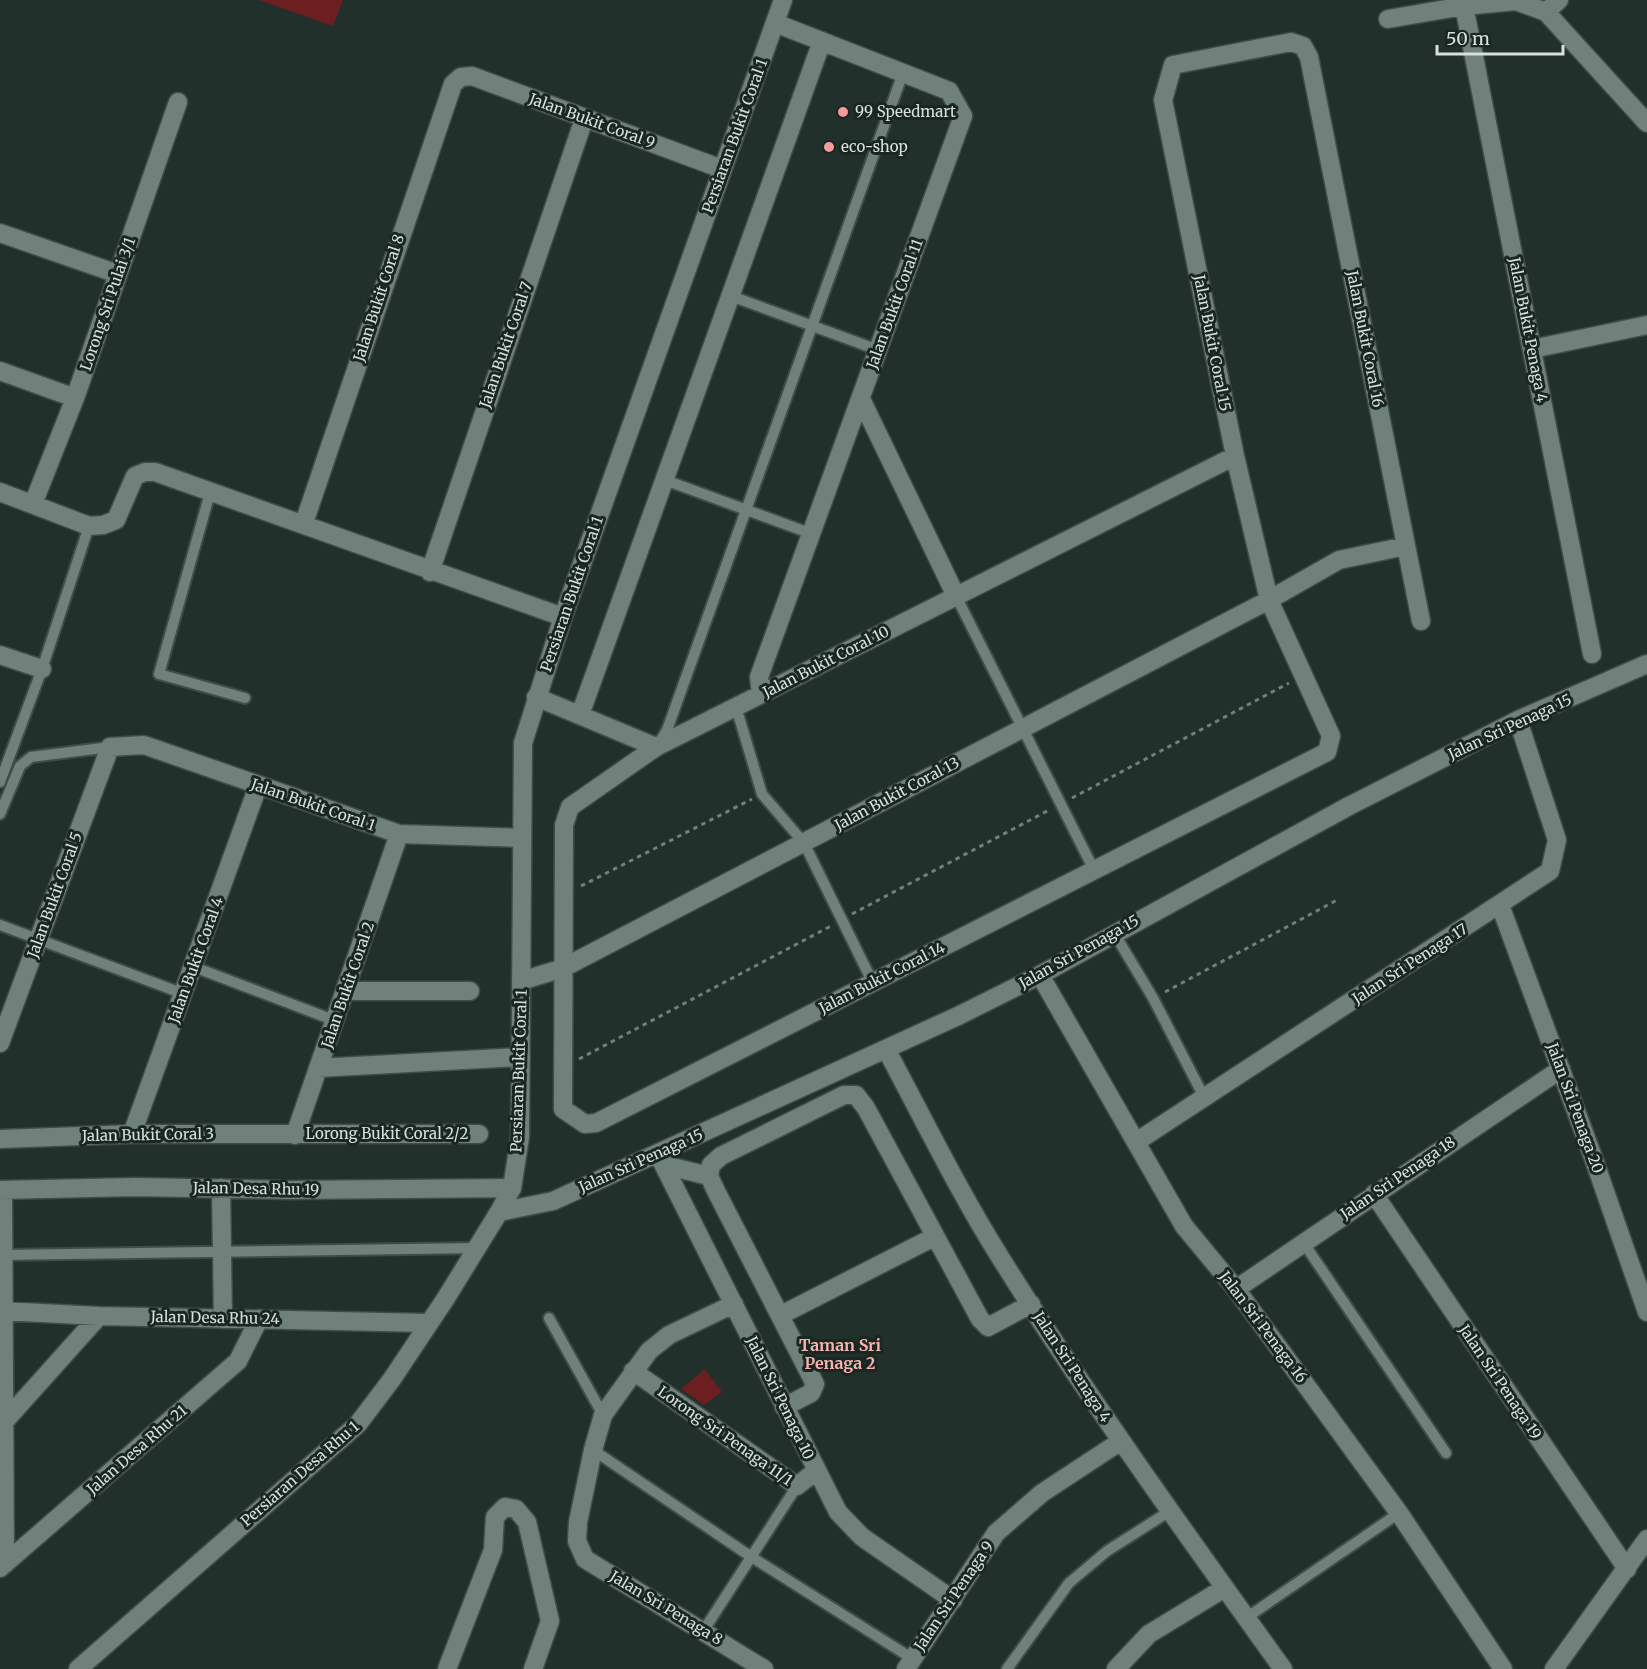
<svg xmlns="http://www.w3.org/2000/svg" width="1647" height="1669" viewBox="0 0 1647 1669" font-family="Merriweather,serif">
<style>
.green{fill:#6d1e21}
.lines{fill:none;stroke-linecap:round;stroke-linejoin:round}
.lane-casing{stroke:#404c48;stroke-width:14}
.street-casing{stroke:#404c48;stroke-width:21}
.secondary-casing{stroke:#404c48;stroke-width:21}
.path{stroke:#727e7a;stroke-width:3;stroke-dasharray:4.5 4.5;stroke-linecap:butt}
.lane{stroke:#70807a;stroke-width:10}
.street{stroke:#70807a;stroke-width:18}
.secondary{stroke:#70807a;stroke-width:18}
.poi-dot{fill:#f59b98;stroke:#192622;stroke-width:2}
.labels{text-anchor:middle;stroke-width:6;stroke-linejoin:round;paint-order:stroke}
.poi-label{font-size:15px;fill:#d7e0dd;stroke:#192622;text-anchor:start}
.street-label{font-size:15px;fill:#d7e0dd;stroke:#192622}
.neighbourhood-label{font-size:16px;font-weight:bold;fill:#f6b2ae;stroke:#192622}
</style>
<rect width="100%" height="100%" fill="#22302b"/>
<path class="green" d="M259 0H343L333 26Z
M705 1369 722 1392 704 1405 681 1389Z"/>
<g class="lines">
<defs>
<path id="lane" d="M731 296 878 350
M665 480 812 534
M210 493 159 674 245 698
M956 596 1094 870
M736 707 762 794 804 843 873 983
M659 743 667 730 903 73
M0 782 42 669 89 526
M0 814 20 766 31 757 110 747
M0 925 184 994
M1114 933 1153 998 1204 1097
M194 967 336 1021
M1303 1242 1446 1453
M2 1255 478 1248
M549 1318 603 1415
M593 1450 750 1556 913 1659
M1246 1618 1399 1513
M704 1630 797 1486
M1007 1669 1069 1583 1107 1551 1170 1511"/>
<path id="street" d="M1464 6 1592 654
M1546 12 1559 0
M1388 19 1464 6 1516 1 1546 12 1647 123
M0 233 118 274
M1532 349 1647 325
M0 371 75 398
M861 399 956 596
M1235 456 656 747 570 807 564 825 563 1109 585 1124 596 1123 1327 752 1331 736 1269 600 1235 456 1163 100 1173 65 1291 42 1303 46 1309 57 1421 621
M0 492 89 526 103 525 116 520 135 476 145 472H155L563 617
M33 504 75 398 178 102
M304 523 453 84 461 77 472 76 722 169
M430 572 584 119
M0 655 42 669
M761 694 759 677 963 116 949 91 775 23
M536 697 656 747
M580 715 822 41
M1500 905 1593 1157 1647 1312
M1040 975 1184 1226 1236 1289 1399 1513 1503 1669
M521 981 563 968 1269 600 1339 560 1406 546
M347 991H470
M0 1043 110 747 144 745 399 834 522 838
M886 1049C923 1118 958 1190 1000 1257 1088 1398 1186 1534 1283 1669
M318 1068 521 1057
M132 1134 258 786
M295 1135 399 834
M0 1139 132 1134H479
M1136 1142 1550 871 1557 840 1518 720
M658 1154 838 1512 862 1537 953 1600
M664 1165 709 1176
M221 1188 223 1319
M0 1190 135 1187 290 1190 512 1188
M3 1190 5 1564
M1374 1194 1627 1569
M499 1212 553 1201 960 1015 1040 975 1349 806 1518 720 1647 664
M1236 1289 1561 1069
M734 1304 669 1335 649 1351 603 1415 593 1450 578 1522 577 1541 585 1559 764 1669
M3 1311 99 1316 428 1323
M781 1315 934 1237
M633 1371 797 1486 816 1471
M784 1407 811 1393 815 1384 716 1191 709 1176 711 1165 721 1156 844 1095H856L866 1108 980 1319 988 1327 1031 1304
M4 1422 99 1316
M0 1568 238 1361 259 1319
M447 1669 493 1550 495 1517 505 1507 516 1509 527 1522 550 1621 533 1669
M906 1669 996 1533 1042 1493 1121 1441
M1116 1669 1149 1634 1223 1589
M1554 1669 1647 1539"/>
<path id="secondary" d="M78 1669 358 1424 392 1379 446 1298 499 1212 512 1188 520 1137 523 743 563 617 783 0"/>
</defs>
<use href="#lane" class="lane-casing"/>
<use href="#street" class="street-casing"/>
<use href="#secondary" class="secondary-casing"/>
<path class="path" d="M1072 798 1289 683
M581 886 752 799
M852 914 1051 809
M1165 992 1339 899
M579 1059 831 926"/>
<use href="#lane" class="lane"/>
<use href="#street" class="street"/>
<use href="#secondary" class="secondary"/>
</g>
<g class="poi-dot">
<circle cx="843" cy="112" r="6"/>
<circle cx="829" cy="147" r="6"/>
</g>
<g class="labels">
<g class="poi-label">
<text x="855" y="117">99 Speedmart</text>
<text x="841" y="152">eco-shop</text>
</g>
<g class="street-label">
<text transform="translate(592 121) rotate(20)" y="5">Jalan Bukit Coral 9</text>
<text transform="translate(735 136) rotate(-70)" y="5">Persiaran Bukit Coral 1</text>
<text transform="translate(379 298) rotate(-72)" y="5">Jalan Bukit Coral 8</text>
<text transform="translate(108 304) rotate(-71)" y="5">Lorong Sri Pulai 3/1</text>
<text transform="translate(895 304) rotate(-70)" y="5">Jalan Bukit Coral 11</text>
<text transform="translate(1528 330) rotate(79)" y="5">Jalan Bukit Penaga 4</text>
<text transform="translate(1365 339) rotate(79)" y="5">Jalan Bukit Coral 16</text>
<text transform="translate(1212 343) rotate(79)" y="5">Jalan Bukit Coral 15</text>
<text transform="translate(506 345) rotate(-71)" y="5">Jalan Bukit Coral 7</text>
<text transform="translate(572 594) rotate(-71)" y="5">Persiaran Bukit Coral 1</text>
<text transform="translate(826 662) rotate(-27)" y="5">Jalan Bukit Coral 10</text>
<text transform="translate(1510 727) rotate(-25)" y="5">Jalan Sri Penaga 15</text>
<text transform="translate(897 794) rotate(-28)" y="5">Jalan Bukit Coral 13</text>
<text transform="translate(313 805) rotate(19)" y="5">Jalan Bukit Coral 1</text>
<text transform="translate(55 895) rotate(-70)" y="5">Jalan Bukit Coral 5</text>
<text transform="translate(1079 952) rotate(-29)" y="5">Jalan Sri Penaga 15</text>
<text transform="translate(196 960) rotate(-70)" y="5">Jalan Bukit Coral 4</text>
<text transform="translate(1410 964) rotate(-33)" y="5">Jalan Sri Penaga 17</text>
<text transform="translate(882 978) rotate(-27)" y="5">Jalan Bukit Coral 14</text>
<text transform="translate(348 985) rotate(-71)" y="5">Jalan Bukit Coral 2</text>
<text transform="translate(519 1071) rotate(-88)" y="5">Persiaran Bukit Coral 1</text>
<text transform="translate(1575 1108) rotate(70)" y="5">Jalan Sri Penaga 20</text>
<text x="387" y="1139">Lorong Bukit Coral 2/2</text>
<text transform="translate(148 1135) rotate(-1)" y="5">Jalan Bukit Coral 3</text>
<text transform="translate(641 1161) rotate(-24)" y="5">Jalan Sri Penaga 15</text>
<text transform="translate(1398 1178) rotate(-34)" y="5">Jalan Sri Penaga 18</text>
<text transform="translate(256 1189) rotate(1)" y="5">Jalan Desa Rhu 19</text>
<text transform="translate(215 1318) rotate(1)" y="5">Jalan Desa Rhu 24</text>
<text transform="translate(1263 1327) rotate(53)" y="5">Jalan Sri Penaga 16</text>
<text transform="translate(1072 1367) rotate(57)" y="5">Jalan Sri Penaga 4</text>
<text transform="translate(1500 1382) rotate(56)" y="5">Jalan Sri Penaga 19</text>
<text transform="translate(780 1398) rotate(64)" y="5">Jalan Sri Penaga 10</text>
<text transform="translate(725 1436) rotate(35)" y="5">Lorong Sri Penaga 11/1</text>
<text transform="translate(137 1450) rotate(-41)" y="5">Jalan Desa Rhu 21</text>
<text transform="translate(300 1474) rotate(-41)" y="5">Persiaran Desa Rhu 1</text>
<text transform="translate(954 1596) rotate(-56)" y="5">Jalan Sri Penaga 9</text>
<text transform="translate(666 1608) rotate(31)" y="5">Jalan Sri Penaga 8</text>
</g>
<g class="neighbourhood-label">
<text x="840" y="1351">Taman Sri<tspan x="840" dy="18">Penaga 2</tspan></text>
</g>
</g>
<path d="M1437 45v9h126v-9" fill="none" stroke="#d7e0dd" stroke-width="3"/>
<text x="1446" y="45" font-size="18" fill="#d7e0dd" stroke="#192622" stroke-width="4.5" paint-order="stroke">50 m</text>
</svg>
